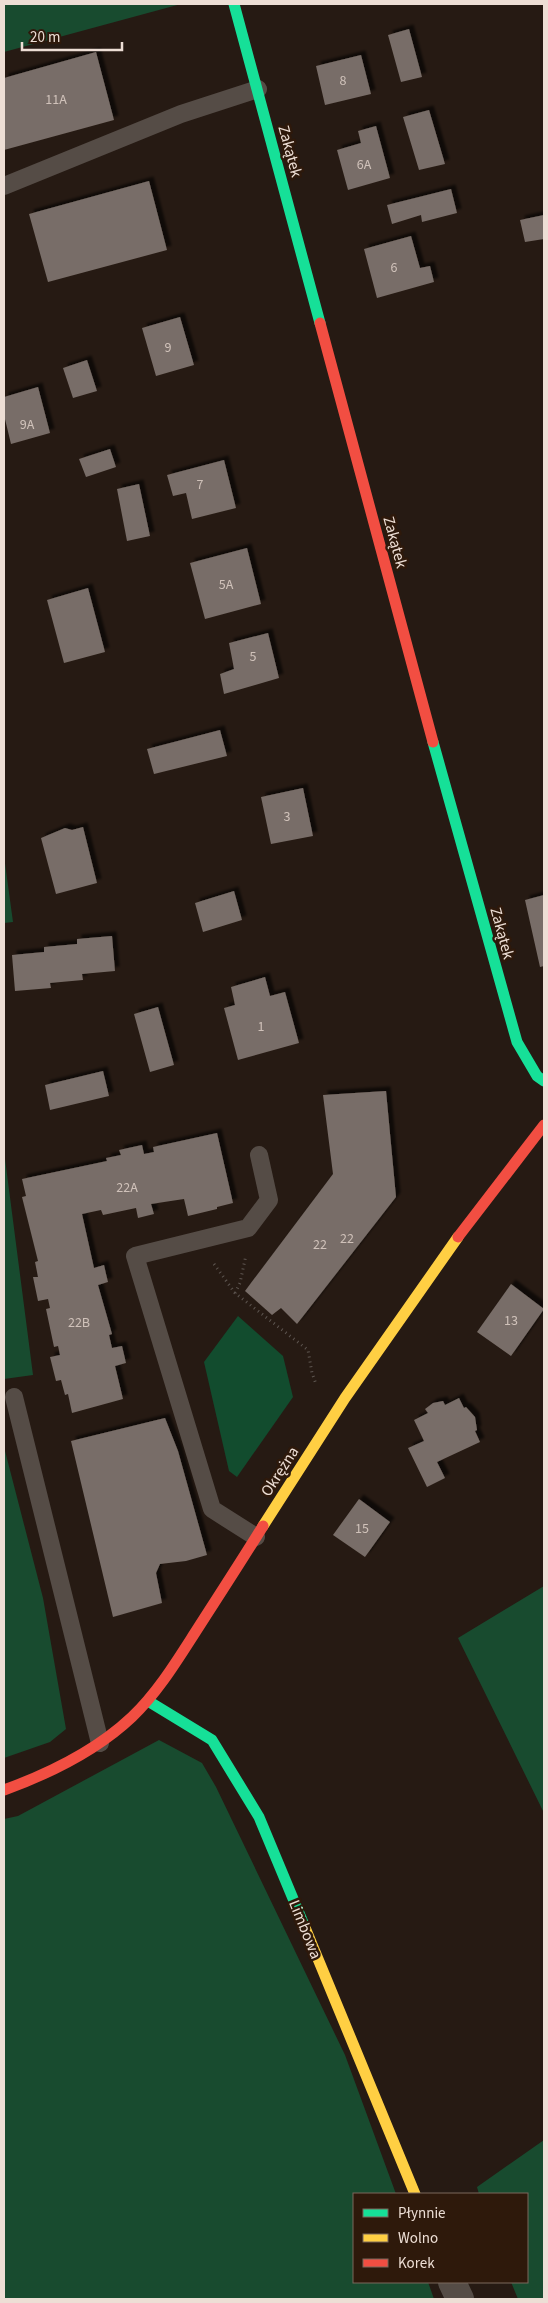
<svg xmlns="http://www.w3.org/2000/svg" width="548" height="2303" viewBox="0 0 548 2303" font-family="'Source Sans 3',sans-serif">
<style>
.green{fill:#124c2e}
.forest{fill:#184b2f}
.building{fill:#786d67;filter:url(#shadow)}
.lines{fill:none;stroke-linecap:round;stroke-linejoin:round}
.path{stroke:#5e5651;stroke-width:3;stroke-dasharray:1 4;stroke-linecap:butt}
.lane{stroke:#554c46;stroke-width:18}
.street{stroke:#554c46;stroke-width:28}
.fast{stroke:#16e098;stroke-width:11}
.slow{stroke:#ffcf43;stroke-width:11}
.jam{stroke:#f24e42;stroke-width:11}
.labels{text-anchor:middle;stroke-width:5;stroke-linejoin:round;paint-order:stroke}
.number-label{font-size:14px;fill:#d0c2ba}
.street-label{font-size:16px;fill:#edded5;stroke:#2e190b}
</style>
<defs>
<filter id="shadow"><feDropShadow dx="4.5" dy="-4.5" stdDeviation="1" flood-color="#0009"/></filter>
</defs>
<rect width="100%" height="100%" fill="#261a13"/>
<path class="green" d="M238 1316 283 1356 293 1397 237 1477 229 1471 204 1362Z"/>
<path class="forest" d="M4 4H181L4 52Z
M4 856 13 922 4 923Z
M4 1151 33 1375 4 1379Z
M4 1447 43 1598 66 1729 50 1742 4 1758Z
M544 1586V1813L458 1638Z
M159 1740 202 1763 216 1787 345 2055 396 2194H354V2282H428L434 2299H4V1819L18 1816Z
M544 2140V2299H518L511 2282H527V2194H479L477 2187Z"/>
<path class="building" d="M409 29 422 77 401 82 388 35Z
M96 52 114 120 4 150V78Z
M361 55 371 94 325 105 316 66Z
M429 110 445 164 419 170 403 117Z
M376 126 390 178 348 190 337 150 361 143 358 131Z
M149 181 167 250 48 282 29 214Z
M451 189 457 213 422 222 421 215 392 224 387 205Z
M544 215V239L525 242 520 220Z
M411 236 420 268 430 266 434 282 377 298 364 249Z
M180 317 194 365 156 376 142 328Z
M87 360 97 391 73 398 63 368Z
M38 387 50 433 11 444 4 415V397Z
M110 449 116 467 86 477 79 459Z
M224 460 236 508 192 519 186 493 173 496 167 475Z
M139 484 150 536 127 541 117 489Z
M247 548 261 604 205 619 190 563Z
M88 588 105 652 64 663 47 600Z
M268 633 279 678 224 694 220 674 234 669 229 643Z
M220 730 227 756 154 774 147 749Z
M303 788 313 836 271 844 261 797Z
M83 827 97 883 56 894 41 838 65 828 72 830Z
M234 891 242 920 203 932 195 903Z
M544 895V966L540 967 525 900Z
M112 936 115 971 82 974 83 980 50 983 51 988 15 991 12 955 44 952V947L77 944V939Z
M265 977 270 996 285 992 299 1043 238 1060 224 1008 235 1005 231 987Z
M158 1007 174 1065 150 1072 134 1014Z
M103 1071 109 1096 50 1110 45 1085Z
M386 1091 396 1197 297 1324 281 1308 272 1315 245 1291 333 1174 323 1095Z
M217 1133 233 1203 217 1207V1209L188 1216 184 1199 151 1204 154 1214 138 1218 136 1208 103 1215 101 1210 82 1214 94 1268 104 1265 106 1274 108 1282 98 1285 112 1334 109 1335 112 1348 122 1346 126 1363 115 1366 123 1399 72 1413 68 1394 65 1395 61 1380 56 1381 50 1357 60 1355 58 1346 54 1347 46 1309 50 1308 48 1299 38 1301 33 1277H38L35 1262 38 1261 22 1197 26 1196 22 1179 107 1161 106 1158 121 1155 119 1150 142 1145 144 1154 154 1152 153 1147Z
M511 1284 544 1309 511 1356 477 1332Z
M459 1398 464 1408 466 1407 475 1417 477 1430 475 1431 480 1442 437 1462 445 1478 427 1487 408 1448 424 1441 414 1420 428 1413 425 1409 433 1403 443 1401 445 1405Z
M165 1418 178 1451 207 1555 186 1561 160 1564 156 1573 162 1603 113 1617 71 1441Z
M359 1499 390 1522 365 1557 333 1535Z"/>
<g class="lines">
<path class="path" d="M214 1264 235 1293 308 1350 312 1373 316 1384
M235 1293 240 1283 246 1255"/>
<path class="lane" d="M4 186 181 114 258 89
M14 1397 100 1743
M256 1537 212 1509 135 1256 248 1228 269 1200 259 1155"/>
<path class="street" d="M452 2282 460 2299"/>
<path class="fast" d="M234 4 320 323
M433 742 517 1042 537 1076 544 1081
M148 1701 212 1740 259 1817 304 1925"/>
<path class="slow" d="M263 1526 345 1398 458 1237
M304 1925 415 2194"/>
<path class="jam" d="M320 323 433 742
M458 1237 544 1125
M4 1790C51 1773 96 1751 132 1717 159 1691 178 1659 198 1628 220 1594 242 1560 263 1526"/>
</g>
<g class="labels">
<g class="number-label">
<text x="343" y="85">8</text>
<text x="56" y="104">11A</text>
<text x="364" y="169">6A</text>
<text x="394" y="272">6</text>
<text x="168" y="352">9</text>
<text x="27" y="429">9A</text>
<text x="200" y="489">7</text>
<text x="226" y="589">5A</text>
<text x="253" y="661">5</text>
<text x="287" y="821">3</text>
<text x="261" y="1031">1</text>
<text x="127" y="1192">22A</text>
<text x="347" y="1243">22</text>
<text x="320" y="1249">22</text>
<text x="511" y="1325">13</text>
<text x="79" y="1327">22B</text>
<text x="362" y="1533">15</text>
</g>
<g class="street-label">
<text transform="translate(291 151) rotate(75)" y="6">Zakątek</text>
<text transform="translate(396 542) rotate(75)" y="6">Zakątek</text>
<text transform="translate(503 933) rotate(75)" y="6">Zakątek</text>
<text transform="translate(279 1471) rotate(-57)" y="6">Okrężna</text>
<text transform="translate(306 1929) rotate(68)" y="6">Limbowa</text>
</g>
</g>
<rect width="548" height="2303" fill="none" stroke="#edded5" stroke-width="10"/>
<rect x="353" y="2193" width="175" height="90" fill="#2e190b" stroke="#7a685c"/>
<rect x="363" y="2209" width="25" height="8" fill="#16e098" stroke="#7a685c"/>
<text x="398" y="2218" font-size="15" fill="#edded5">Płynnie</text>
<rect x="363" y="2234" width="25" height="8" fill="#ffcf43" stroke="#7a685c"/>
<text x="398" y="2243" font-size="15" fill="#edded5">Wolno</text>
<rect x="363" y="2259" width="25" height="8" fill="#f24e42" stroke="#7a685c"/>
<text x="398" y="2268" font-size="15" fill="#edded5">Korek</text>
<path d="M22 42v8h100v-8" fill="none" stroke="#edded5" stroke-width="2.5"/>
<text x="30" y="42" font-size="15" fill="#edded5" stroke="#2e190b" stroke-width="4" paint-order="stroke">20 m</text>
</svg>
